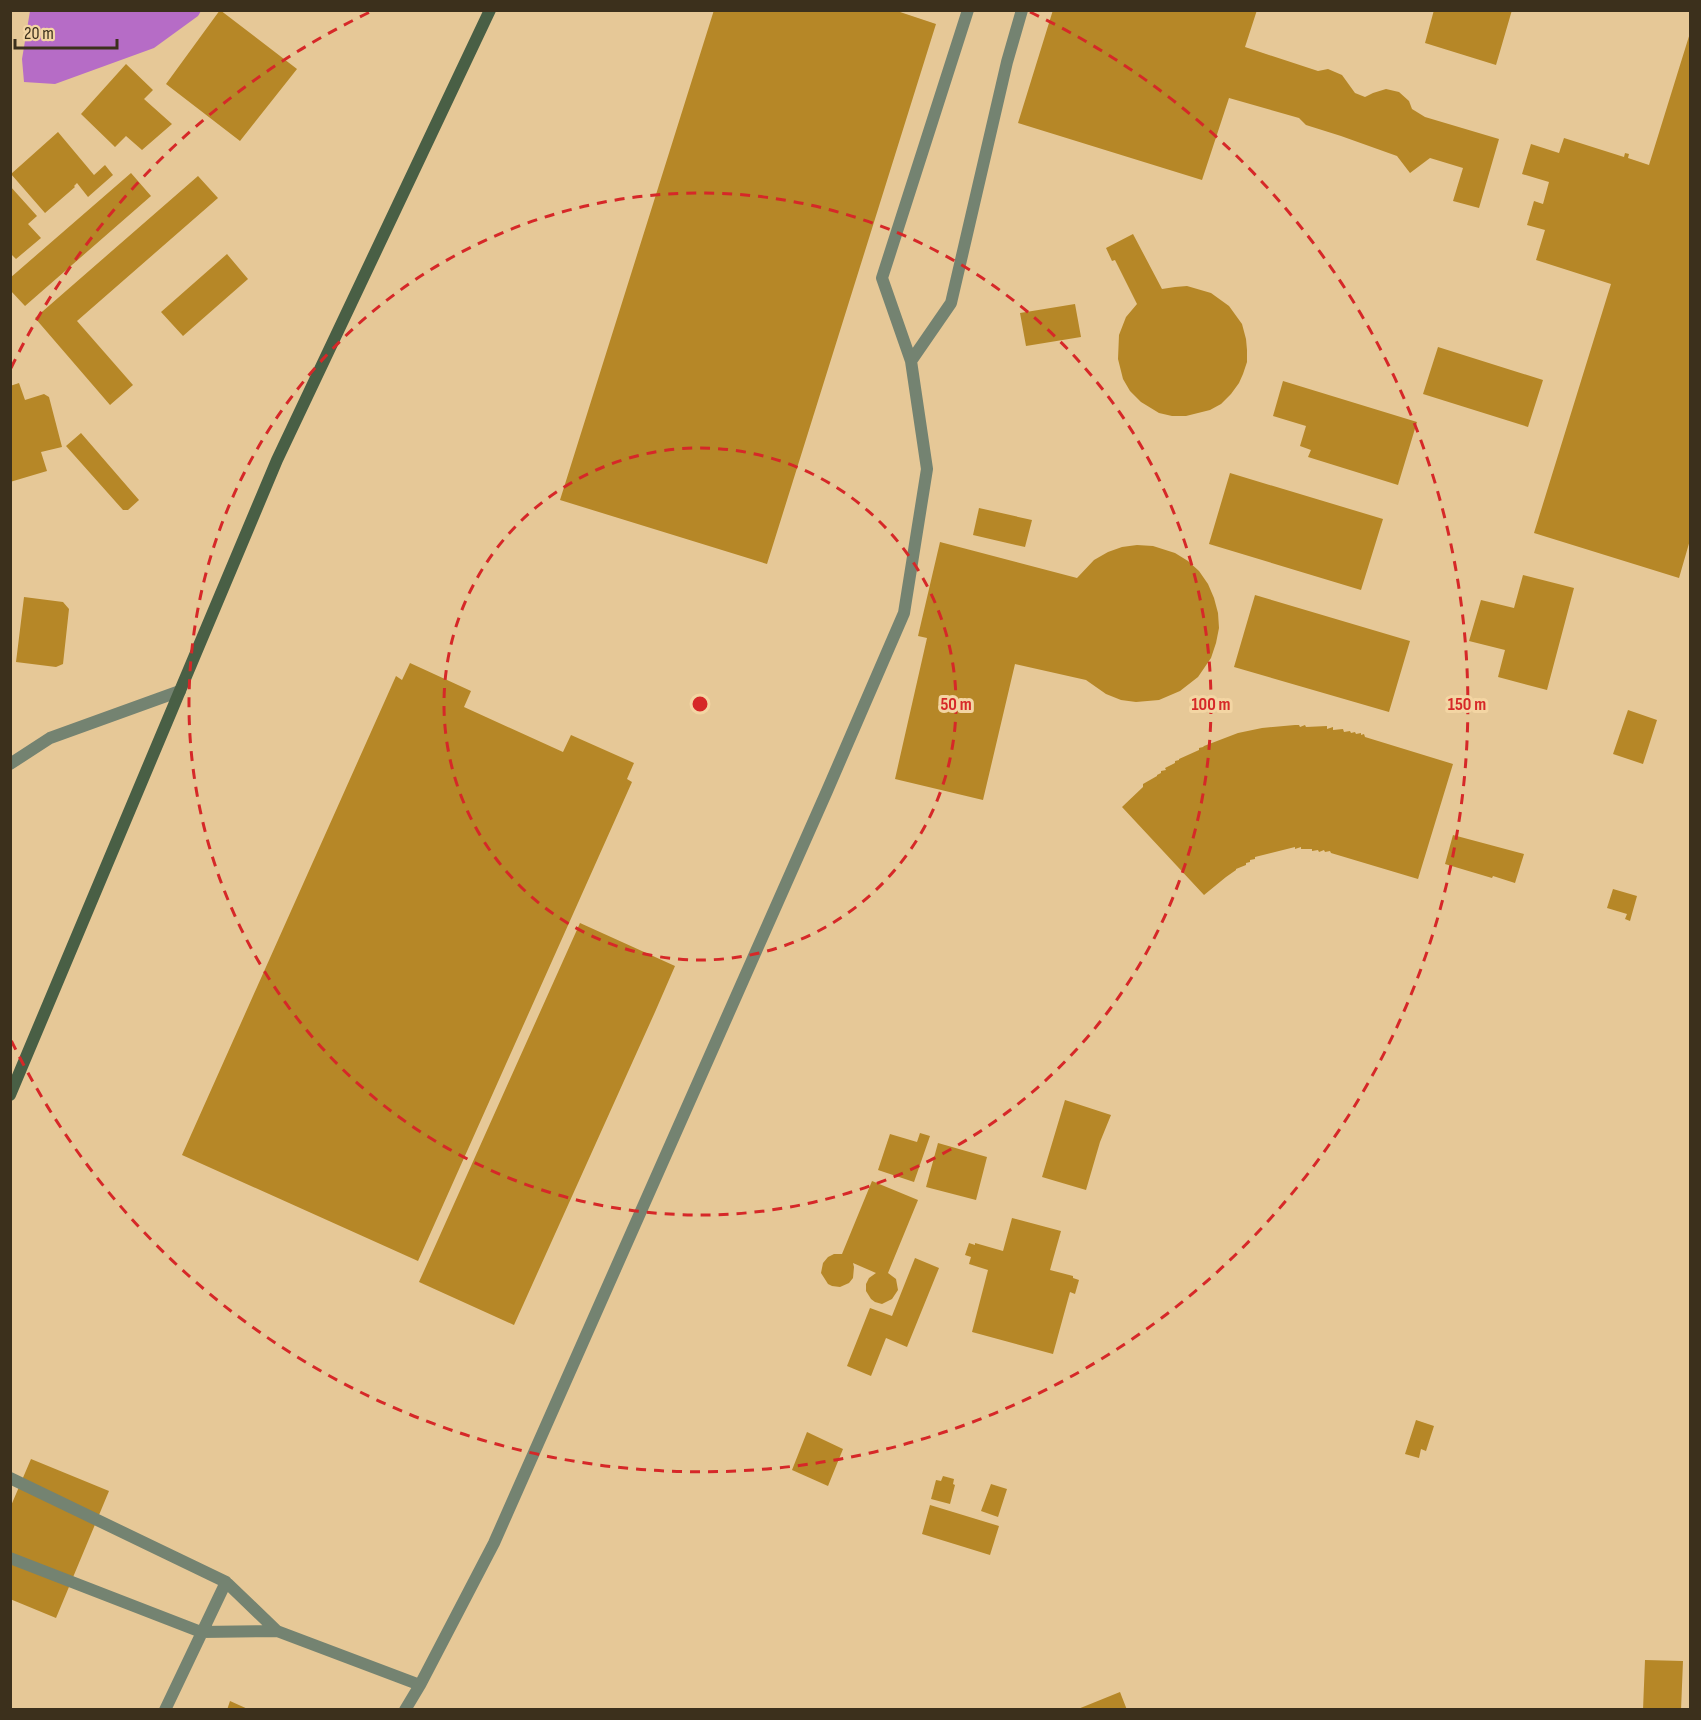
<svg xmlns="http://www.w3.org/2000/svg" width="1701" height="1720" viewBox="0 0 1701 1720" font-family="'Sofia Sans Condensed',sans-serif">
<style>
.forest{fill:#b66cc6}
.building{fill:#b68727}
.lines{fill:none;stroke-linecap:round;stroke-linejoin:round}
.service{stroke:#748371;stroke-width:12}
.minor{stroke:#748371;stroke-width:12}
.secondary{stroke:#495f45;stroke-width:12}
.ring{fill:none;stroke:#d62828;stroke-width:3;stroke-dasharray:10 8}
.centre{fill:#d62828;stroke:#f3d5a3;stroke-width:3}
.ring-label{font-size:18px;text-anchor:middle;font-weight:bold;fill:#d62828;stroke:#f3d5a3;stroke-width:6;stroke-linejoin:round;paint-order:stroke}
</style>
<rect width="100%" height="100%" fill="#e6c897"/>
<path class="forest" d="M30 11V10L201 11 198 16 154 48 55 84 24 82 22 59Z"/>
<path class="building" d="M220 10 297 69 240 141 166 84Z
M714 10H894L936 24 767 564 560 500Z
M1053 10H1257L1245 47 1318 71 1328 69 1342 75 1355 93 1365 97 1373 93 1386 89 1399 92 1409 101 1412 109 1425 117 1499 139 1479 208 1453 201 1463 168 1430 158 1410 173 1397 156 1341 136 1306 125 1299 118 1229 98 1202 180 1018 123Z
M1434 10H1512L1496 65 1425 43Z
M1690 33V540L1679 578 1534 533 1611 284 1536 260 1545 230 1527 225 1534 201 1543 204 1549 182 1522 174 1531 144 1559 153 1564 138 1624 157 1625 153 1629 154 1628 158 1649 165Z
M126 64 153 90 144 99 172 124 142 150 126 136 115 147 81 114Z
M58 132 94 175 105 165 113 175 88 197 77 183 74 186 75 187 45 213 11 174Z
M131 173 151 196 25 306 10 290V278Z
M198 176 218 198 77 321 133 385 110 405 35 318Z
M10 186 37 216 28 224 41 238 16 259 10 253Z
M1133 234 1162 289 1175 287 1187 286 1211 293 1229 306 1242 324 1246 339 1247 350V362L1243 374 1239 383 1231 394 1221 404 1210 410 1186 416H1172L1159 413 1141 402 1130 391 1123 379 1118 359 1119 335 1126 317 1137 304 1115 260 1112 261 1106 248Z
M227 254 248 279 183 336 161 312Z
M1075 304 1081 337 1026 346 1020 313Z
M1438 347 1543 380 1528 427 1423 394Z
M1283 381 1417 422 1398 485 1308 457 1311 450 1300 446 1306 426 1273 416Z
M19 383 25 400 44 394 49 397 62 447 41 452 47 471 10 482V386Z
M81 433 139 500 128 510H123L66 446Z
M1230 473 1383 519 1361 590 1209 544Z
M979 508 1032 520 1025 547 973 535Z
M940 542 1077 578 1094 560 1108 552 1122 547 1137 545 1153 546 1175 553 1188 561 1199 571 1208 584 1214 598 1218 613 1219 628 1216 643 1211 658 1198 677 1180 691 1159 700 1136 702 1121 700 1106 694 1086 680 1015 664 983 800 895 779 927 638 918 636Z
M1523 575 1574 588 1547 690 1498 677 1505 650 1469 641 1481 600 1514 608Z
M1255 595 1410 641 1389 712 1234 667Z
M24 597 63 602 69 609 63 664 56 667 16 662Z
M410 663 471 691 464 707 563 752 571 735 634 763 627 779 632 782 418 1261 182 1155 396 676 402 680Z
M1628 710 1657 720 1643 764 1613 754Z
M1295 725H1299L1300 727 1305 725 1306 727 1327 726V729L1333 727V730L1343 729 1344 732 1350 731 1351 733 1355 732 1356 734 1361 733V735L1364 734 1365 737 1453 764 1418 879 1331 853 1330 851 1325 852 1324 850 1319 852 1318 850 1312 851V849H1301V847L1295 849V847L1255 857V859L1250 860V862L1246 863V865L1236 869V870L1226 877 1204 895 1122 807 1143 787V784L1157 776V775L1161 773V771L1166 770 1165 768 1175 763V761L1179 760V759L1199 750V748L1203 747 1204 746 1238 733 1262 728Z
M1453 835 1524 854 1515 883 1493 876 1492 878 1445 864Z
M1613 889 1637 896 1630 921 1625 919 1627 914 1607 908Z
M580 923 675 966 655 1012 514 1325 419 1282Z
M1065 1100 1111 1115 1100 1142 1086 1190 1042 1177Z
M920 1133 930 1136 914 1182 878 1170 890 1134 917 1142Z
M938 1143 987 1157 976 1200 926 1187Z
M872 1181 918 1200 888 1273 896 1279 898 1290 892 1299 882 1304 875 1302 871 1299 866 1291V1284L869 1278 876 1273 853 1263 854 1267 853 1278 849 1283 840 1287 832 1286 828 1284 821 1273 823 1263 828 1257 834 1254H842Z
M1012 1218 1061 1231 1050 1270 1073 1276V1278L1079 1280 1075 1294 1070 1292 1053 1354 972 1332 988 1270 969 1264 971 1257 965 1255 969 1243 975 1245V1243L1003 1251Z
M915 1258 939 1268 907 1347 886 1338 871 1376 847 1366 870 1308 892 1316Z
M1416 1420 1434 1426 1426 1451 1421 1449 1419 1458 1405 1454Z
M807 1432 843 1449 828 1486 792 1470Z
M31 1459 109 1491 56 1618 10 1599V1508Z
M943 1476 954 1479 953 1484 955 1485 950 1504 931 1499 936 1480 941 1481Z
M991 1484 1007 1489 998 1517 981 1511Z
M930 1505 999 1526 990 1555 922 1534Z
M1645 1660 1683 1661 1681 1710H1643Z
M1120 1692 1127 1710H1078V1709Z
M230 1701 250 1710H227Z"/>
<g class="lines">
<path class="service" d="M911 361 951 303 1007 62 1022 10
M10 1478 226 1582 277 1631
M10 1558 201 1632 277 1631 420 1685 494 1543 827 791 904 613 927 469 911 361 882 278 968 10
M165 1710 226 1582
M405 1710 420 1685"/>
<path class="minor" d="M10 764 50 738 180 691"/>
<path class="secondary" d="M10 1095 277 460 490 10"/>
</g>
<g class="ring">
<circle cx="700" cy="704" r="256"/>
<circle cx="700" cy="704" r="511"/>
<path d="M11 368A767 767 0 0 1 370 12M1030 12A767 767 0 1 1 11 1040"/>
</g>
<circle cx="700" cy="704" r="9" class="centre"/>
<g class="ring-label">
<text x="956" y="710">50 m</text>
<text x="1211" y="710">100 m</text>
<text x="1467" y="710">150 m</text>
</g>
<rect width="1701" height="1720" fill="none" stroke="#3c301c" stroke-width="24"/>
<path d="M15 39v9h102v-9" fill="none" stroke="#3c301c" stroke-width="3"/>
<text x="24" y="39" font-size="18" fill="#3c301c" stroke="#f3d5a3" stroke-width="4.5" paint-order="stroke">20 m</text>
</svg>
